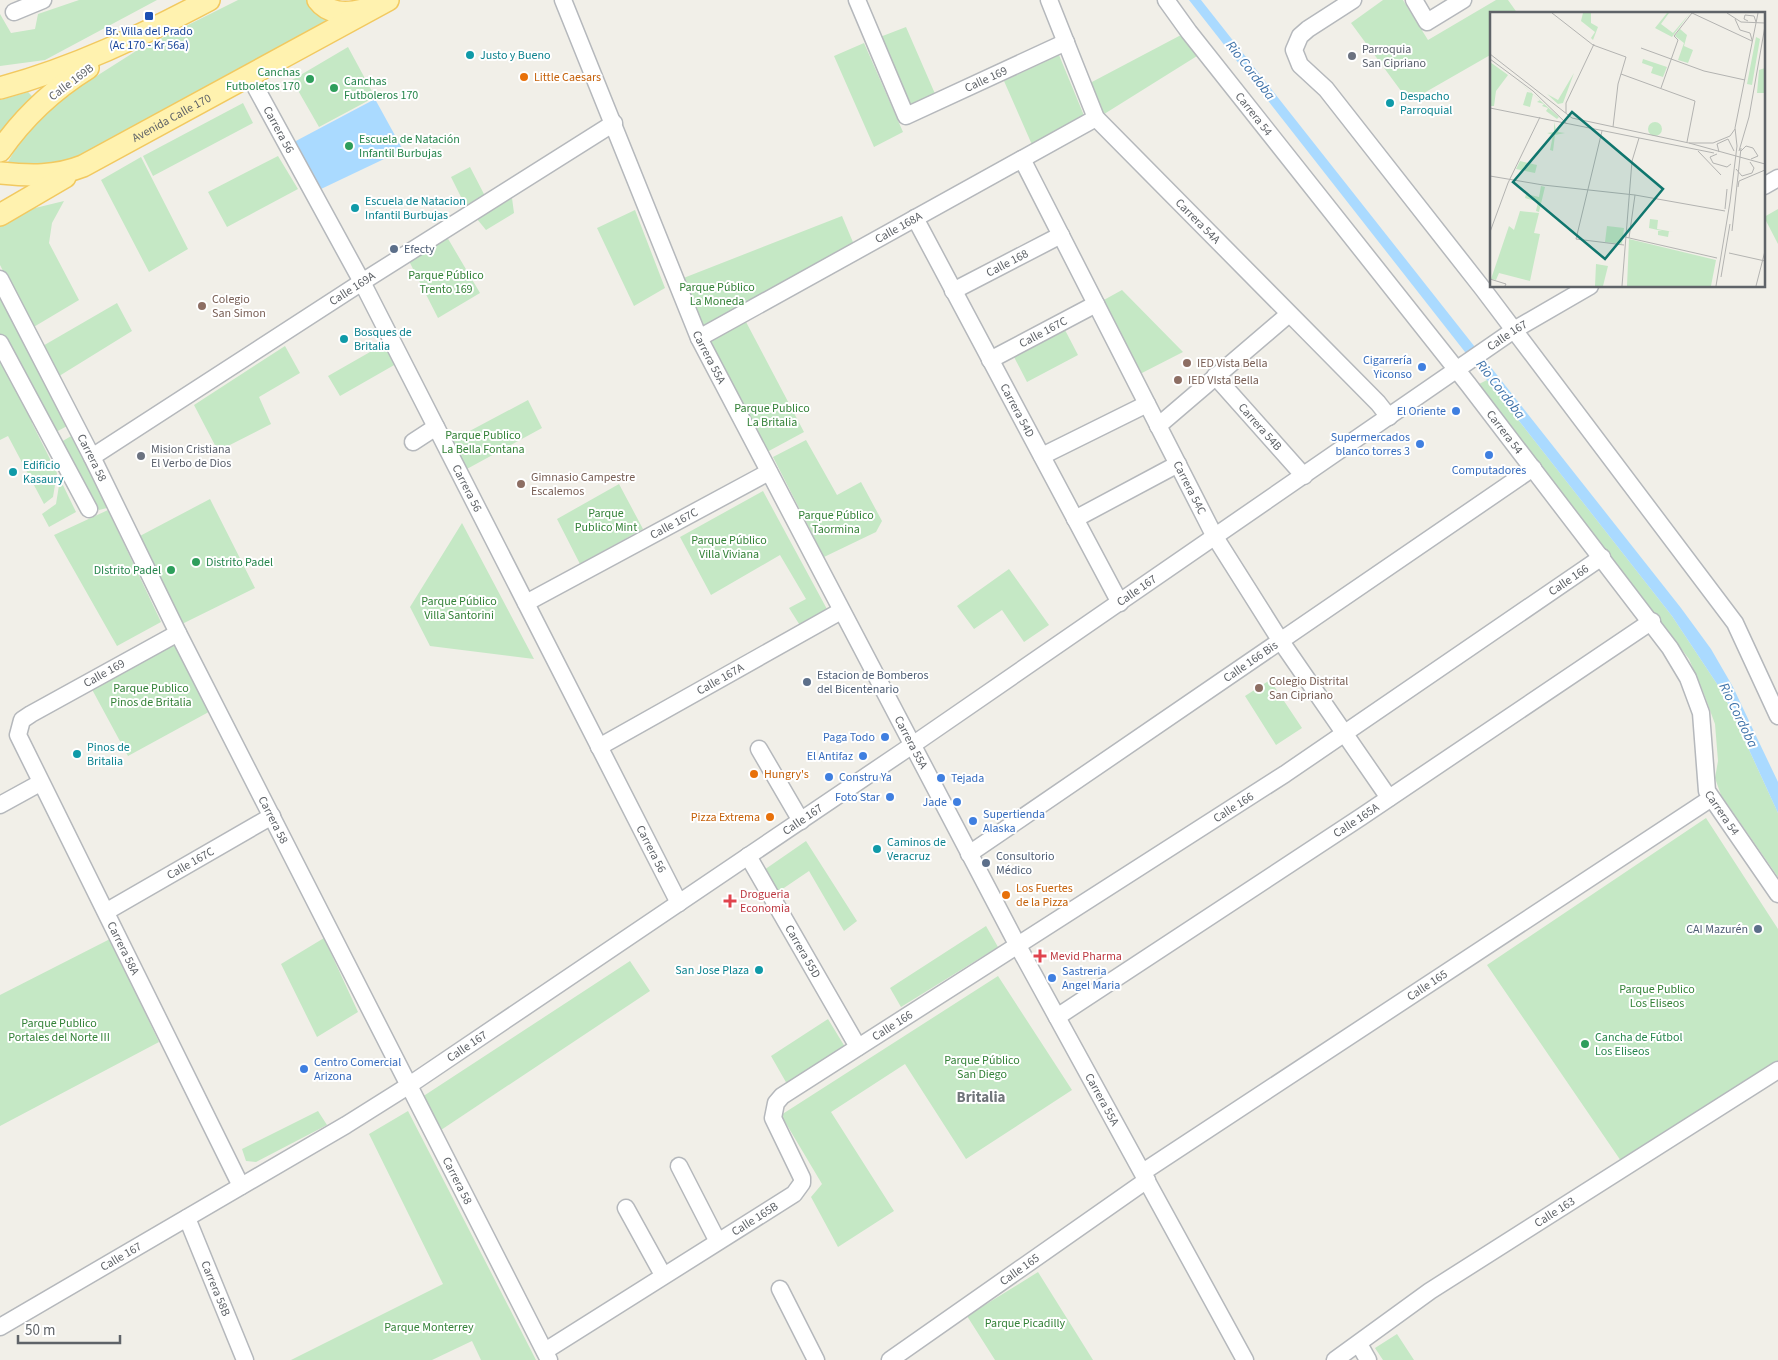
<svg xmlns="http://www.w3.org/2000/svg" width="1778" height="1360" viewBox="0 0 1778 1360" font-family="'Source Sans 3',sans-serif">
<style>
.green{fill:#c5e8c5}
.water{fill:#aadaff}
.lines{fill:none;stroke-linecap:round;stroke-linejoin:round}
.minor-casing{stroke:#b5b8bc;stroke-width:19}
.major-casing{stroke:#f2c960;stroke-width:24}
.minor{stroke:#fff;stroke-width:16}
.major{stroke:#fff2af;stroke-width:21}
.transit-dot{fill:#1a4fb4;stroke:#fff;stroke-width:2}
.culture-dot{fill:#0f9aa8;stroke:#fff;stroke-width:2}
.worship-dot{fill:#6b7280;stroke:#fff;stroke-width:2}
.food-dot{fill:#e8710a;stroke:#fff;stroke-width:2}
.leisure-dot{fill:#2e9e5b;stroke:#fff;stroke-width:2}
.service-dot{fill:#5c6f8a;stroke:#fff;stroke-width:2}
.education-dot{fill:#8d6e63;stroke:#fff;stroke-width:2}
.shop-dot{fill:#3f7fe0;stroke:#fff;stroke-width:2}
.health-dot{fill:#e0444e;stroke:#fff;stroke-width:2}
.labels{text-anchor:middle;stroke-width:4;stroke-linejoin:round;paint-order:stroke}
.transit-label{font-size:12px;fill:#164399;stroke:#fff}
.worship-label{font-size:12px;fill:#5b616d;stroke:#fff;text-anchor:start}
.culture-label{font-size:12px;fill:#0d838f;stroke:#fff;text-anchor:start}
.leisure-label{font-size:12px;fill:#27864d;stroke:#fff;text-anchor:start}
.food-label{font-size:12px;fill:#c56008;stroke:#fff;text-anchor:start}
.street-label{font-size:12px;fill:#5f6368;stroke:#fff}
.service-label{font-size:12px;fill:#4e5e75;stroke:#fff;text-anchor:start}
.park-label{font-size:12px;fill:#348238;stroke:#fff}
.education-label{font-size:12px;fill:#785e54;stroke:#fff;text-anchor:start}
.shop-label{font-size:12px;fill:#366cbe;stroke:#fff;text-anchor:end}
.health-label{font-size:12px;fill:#be3a42;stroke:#fff;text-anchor:start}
.water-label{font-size:14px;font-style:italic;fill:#4174aa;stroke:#fff}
.quarter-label{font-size:15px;font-weight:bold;fill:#70757a;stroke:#fff}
.inset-road{fill:none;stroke:#b3b3b1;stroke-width:1}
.view{fill:#0f766e;fill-opacity:0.15;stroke:#0f766e;stroke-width:2.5}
.inset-edge{fill:none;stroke:#5f6368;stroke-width:2.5}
</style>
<rect width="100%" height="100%" fill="#f1efe8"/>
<path class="green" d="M79 0H157L45 60 0 66V14L11 33 35 29 38 14Z
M238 0H308C316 10 321 19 334 20L129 135 60 165H10L8 162 24 134 46 111 73 91 136 51Z
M1383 0H1403L1428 40 1496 0H1508L1518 14H1492V54L1424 93 1404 95 1351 23Z
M906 27 936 96 910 108 880 37Z
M1181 35 1197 56 1101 116 1090 83Z
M864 43 903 132 874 147 834 56Z
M348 47 375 97 319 127 292 80Z
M1059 55 1085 118 1033 147 1004 81Z
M28 92 34 98 0 143V100Z
M243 103 253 123 153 176 143 156Z
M278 156 298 189 227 227 208 192Z
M141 157 188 249 149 272 101 180Z
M470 167 485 196 466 207 451 177Z
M512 198 514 213 486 230 477 219Z
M64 201 52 223 49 243 79 300 32 328 0 265V227L31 209Z
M1778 209V244L1764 217Z
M635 210 665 288 634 306 597 228Z
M842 216 855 247 704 332 681 279Z
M447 237 480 293 438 318 409 261Z
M0 290 69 425 54 433 0 335Z
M1122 290 1183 352 1138 375 1102 301Z
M117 303 132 331 56 378 41 347Z
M745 320 804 432 767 452 709 342Z
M1065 330 1078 355 1027 382 1014 357Z
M384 344 396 364 340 396 328 376Z
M285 346 300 373 259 397 271 424 218 451 194 405Z
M0 351 41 418 32 423 57 473 53 497 44 504 8 436 0 440Z
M1487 380 1672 616 1723 693 1778 813V877L1721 795 1715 778 1718 761 1715 724 1704 694 1689 659 1479 384Z
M528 400 542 428 465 470 449 442Z
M73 435 107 508 99 510 84 491 61 442Z
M806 440 837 495 861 482 882 521 876 532 824 557 773 457Z
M60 479 76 512 49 527 42 514 56 504Z
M619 484 643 529 580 564 557 519Z
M763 491 828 611 801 627 789 608 806 599 780 555 711 595 680 537Z
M210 499 255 588 182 624 138 537Z
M108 510 161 622 117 646 54 535Z
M462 523 534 659 430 646 410 607Z
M1009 569 1049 625 1024 642 1002 610 974 629 957 606Z
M178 633 216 708 128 756 88 682Z
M1270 680 1302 728 1276 745 1245 696Z
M1706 818 1778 929V1062L1621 1161 1487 965Z
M806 841 857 921 844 931 809 871 778 892 764 870Z
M986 926 998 947 901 1007 890 988Z
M324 938 358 1012 317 1037 281 964Z
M110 939 159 1042 0 1126V995Z
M630 961 650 991 441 1130 422 1097Z
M998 976 1072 1090 966 1159 905 1064 831 1112 894 1211 838 1247 811 1197 822 1184 781 1115Z
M828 1019 845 1047 787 1084 771 1056Z
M318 1111 327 1125 256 1162 246 1161 242 1149Z
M408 1111 536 1360H481L472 1341 432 1360H291L443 1284 369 1134Z
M1038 1272 1093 1360H995L967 1316Z
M1397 1334 1414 1360H1383L1375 1348Z"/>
<path class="water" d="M1189 0H1201L1681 608 1711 649 1733 687 1757 738 1778 782V813L1723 693 1672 616Z
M375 99 403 150 321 189 294 142Z"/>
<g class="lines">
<defs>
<g id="minor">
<path id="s1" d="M563 0 699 338 1018 946 1245 1360"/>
<path id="s2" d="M857 0 906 116 1066 42"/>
<path id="s3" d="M1049 0 1096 118 1378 403 1389 417"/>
<path id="s4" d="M1166 0 1189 32 1468 384 1670 648 1688 678 1701 713 1707 791 1778 894"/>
<path d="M1353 0 1308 29 1300 36 1294 50 1300 65 1326 89 1483 289 1735 623 1778 716"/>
<path d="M1414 0 1427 22 1463 0"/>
<path d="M14 12 43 0"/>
<path id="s5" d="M250 77 362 282 679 903"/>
<path id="s6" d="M1022 159 1215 537 1280 640 1389 798"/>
<path d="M1764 186 1778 178"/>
<path id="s7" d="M915 218 1120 603"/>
<path id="s8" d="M0 279 92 457 178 633 549 1360"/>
<path id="s9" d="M953 291 1061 235"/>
<path id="s10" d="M699 338 1096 118"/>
<path d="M0 343 89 509"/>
<path id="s11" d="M990 360 1096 304"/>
<path id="s12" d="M1215 376 1304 476"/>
<path d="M1158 426 1289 314"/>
<path d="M413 442 436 427"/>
<path d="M1042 456 1147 404"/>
<path id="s13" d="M92 457 362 282 614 123"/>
<path d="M1075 519 1178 464"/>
<path id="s14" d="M526 603 769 472"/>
<path id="s15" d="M178 633 31 714 22 720 18 735 241 1186"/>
<path id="s16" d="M599 747 841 611"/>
<path d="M759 749 801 821"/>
<path d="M0 805 40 783"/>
<path id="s17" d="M969 854 1533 468"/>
<path id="s18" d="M748 856 858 1047"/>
<path id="s19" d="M109 910 272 816"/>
<path id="s20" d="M1057 1017 1361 817 1652 621"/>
<path d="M679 1166 717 1240"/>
<path id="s21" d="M1143 1172 1710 799"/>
<path d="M626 1208 663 1275"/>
<path id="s22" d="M187 1218 245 1360"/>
<path d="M780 1289 816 1360"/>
<path id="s23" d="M0 1327 346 1125 408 1086 911 746 1514 330 1590 286"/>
<path d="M1359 1344 1368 1360"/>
<path id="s24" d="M545 1351 794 1194 802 1183V1178L773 1118 776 1103 782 1096 1285 774 1602 557"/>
<path id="s25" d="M890 1360 1147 1180"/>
<path id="s26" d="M1335 1360 1430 1291 1778 1070"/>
</g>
<g id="major">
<path d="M318 0C329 15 348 14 363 10"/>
<path d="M0 88C74 68 141 36 209 0"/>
<path d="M0 151C23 118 54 89 88 68"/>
<path id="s27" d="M0 173C30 176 55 177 83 166L388 0"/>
<path d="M0 215 65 177"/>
</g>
</defs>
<use href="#minor" class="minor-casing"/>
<use href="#major" class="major-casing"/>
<use href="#minor" class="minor"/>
<use href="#major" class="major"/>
</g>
<rect class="transit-dot" x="144" y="11" width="10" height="10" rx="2.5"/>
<g class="culture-dot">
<circle cx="470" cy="55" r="5"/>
<circle cx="1390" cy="103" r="5"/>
<circle cx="355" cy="208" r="5"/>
<circle cx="344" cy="339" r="5"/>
<circle cx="13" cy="472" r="5"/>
<circle cx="77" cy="754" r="5"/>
<circle cx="877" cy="849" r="5"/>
<circle cx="759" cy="970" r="5"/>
</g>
<g class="worship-dot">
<circle cx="1352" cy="56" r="5"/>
<circle cx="141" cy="456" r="5"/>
</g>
<g class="food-dot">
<circle cx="524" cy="77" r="5"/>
<circle cx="754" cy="774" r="5"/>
<circle cx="770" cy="817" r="5"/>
<circle cx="1006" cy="895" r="5"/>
</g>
<g class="leisure-dot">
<circle cx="310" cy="79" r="5"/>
<circle cx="334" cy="88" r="5"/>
<circle cx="349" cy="146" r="5"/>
<circle cx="196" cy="562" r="5"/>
<circle cx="171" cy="570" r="5"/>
<circle cx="1585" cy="1044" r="5"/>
</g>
<g class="service-dot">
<circle cx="394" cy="249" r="5"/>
<circle cx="807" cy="682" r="5"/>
<circle cx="986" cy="863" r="5"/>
<circle cx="1758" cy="929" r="5"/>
</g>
<g class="education-dot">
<circle cx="202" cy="306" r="5"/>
<circle cx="1187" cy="363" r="5"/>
<circle cx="1178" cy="380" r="5"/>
<circle cx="521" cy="484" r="5"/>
<circle cx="1259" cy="688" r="5"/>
</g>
<g class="shop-dot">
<circle cx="1422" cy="367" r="5"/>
<circle cx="1456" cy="411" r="5"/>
<circle cx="1420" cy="444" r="5"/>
<circle cx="1489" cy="455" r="5"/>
<circle cx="885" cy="737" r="5"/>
<circle cx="863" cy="756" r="5"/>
<circle cx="829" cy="777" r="5"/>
<circle cx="941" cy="778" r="5"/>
<circle cx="890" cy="797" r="5"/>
<circle cx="957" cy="802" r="5"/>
<circle cx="973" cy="821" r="5"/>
<circle cx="1052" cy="978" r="5"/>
<circle cx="304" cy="1069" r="5"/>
</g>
<g class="health-dot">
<path d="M727.5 893.5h5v5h5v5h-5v5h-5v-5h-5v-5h5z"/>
<path d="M1037.5 948.5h5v5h5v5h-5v5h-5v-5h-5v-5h5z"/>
</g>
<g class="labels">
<g class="transit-label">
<text x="149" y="35">Br. Villa del Prado<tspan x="149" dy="14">(Ac 170 - Kr 56a)</tspan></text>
</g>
<g class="worship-label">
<text x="1362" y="53">Parroquia<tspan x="1362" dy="14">San Cipriano</tspan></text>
<text x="151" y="453">Mision Cristiana<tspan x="151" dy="14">El Verbo de Dios</tspan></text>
</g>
<g class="culture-label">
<text x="480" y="59">Justo y Bueno</text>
<text x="1400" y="100">Despacho<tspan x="1400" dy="14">Parroquial</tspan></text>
<text x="365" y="205">Escuela de Natacion<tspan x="365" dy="14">Infantil Burbujas</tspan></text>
<text x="354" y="336">Bosques de<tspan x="354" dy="14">Britalia</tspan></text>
<text x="23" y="469">Edificio<tspan x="23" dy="14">Kasaury</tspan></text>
<text x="87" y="751">Pinos de<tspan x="87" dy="14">Britalia</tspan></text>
<text x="887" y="846">Caminos de<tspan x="887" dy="14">Veracruz</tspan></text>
<text x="749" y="974" text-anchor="end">San Jose Plaza</text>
</g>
<g class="leisure-label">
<text x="300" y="76" text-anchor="end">Canchas<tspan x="300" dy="14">Futboletos 170</tspan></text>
<text x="344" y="85">Canchas<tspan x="344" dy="14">Futboleros 170</tspan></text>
<text x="359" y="143">Escuela de Natación<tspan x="359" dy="14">Infantil Burbujas</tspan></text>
<text x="206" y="566">Distrito Padel</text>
<text x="161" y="574" text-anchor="end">DIstrito Padel</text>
<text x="1595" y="1041">Cancha de Fútbol<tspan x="1595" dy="14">Los Eliseos</tspan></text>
</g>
<g class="food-label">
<text x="534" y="81">Little Caesars</text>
<text x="764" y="778">Hungry's</text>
<text x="760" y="821" text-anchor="end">Pizza Extrema</text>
<text x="1016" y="892">Los Fuertes<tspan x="1016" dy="14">de la Pizza</tspan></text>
</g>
<g class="street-label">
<text dy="4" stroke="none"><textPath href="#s2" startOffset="214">Calle 169</textPath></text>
<text transform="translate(71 82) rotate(-37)" y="4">Calle 169B</text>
<text dy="4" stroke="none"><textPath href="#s4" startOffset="144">Carrera 54</textPath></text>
<text dy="4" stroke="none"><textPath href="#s27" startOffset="185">Avenida Calle 170</textPath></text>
<text dy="4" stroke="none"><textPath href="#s5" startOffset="60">Carrera 56</textPath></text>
<text dy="4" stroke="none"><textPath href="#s3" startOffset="272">Carrera 54A</textPath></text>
<text dy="4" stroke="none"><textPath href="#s10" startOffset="228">Calle 168A</textPath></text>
<text dy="4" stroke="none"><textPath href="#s9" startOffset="61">Calle 168</textPath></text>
<text dy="4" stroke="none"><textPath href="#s13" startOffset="310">Calle 169A</textPath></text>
<text dy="4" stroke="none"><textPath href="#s11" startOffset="60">Calle 167C</textPath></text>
<text dy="4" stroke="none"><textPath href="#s23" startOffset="1805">Calle 167</textPath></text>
<text dy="4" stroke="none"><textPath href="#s1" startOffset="386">Carrera 55A</textPath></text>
<text dy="4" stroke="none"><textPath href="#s7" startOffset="218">Carrera 54D</textPath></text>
<text dy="4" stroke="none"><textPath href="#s12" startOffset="68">Carrera 54B</textPath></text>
<text dy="4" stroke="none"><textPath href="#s4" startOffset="549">Carrera 54</textPath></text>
<text dy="4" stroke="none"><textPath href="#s8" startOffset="201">Carrera 58</textPath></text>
<text dy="4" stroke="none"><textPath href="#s5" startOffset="465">Carrera 56</textPath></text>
<text dy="4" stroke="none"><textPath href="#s6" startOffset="369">Carrera 54C</textPath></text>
<text dy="4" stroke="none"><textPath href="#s14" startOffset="168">Calle 167C</textPath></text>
<text dy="4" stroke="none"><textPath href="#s24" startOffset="1345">Calle 166</textPath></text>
<text dy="4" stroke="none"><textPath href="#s23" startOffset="1355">Calle 167</textPath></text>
<text dy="4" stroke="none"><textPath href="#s17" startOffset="341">Calle 166 Bis</textPath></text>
<text transform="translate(104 673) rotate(-29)" y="4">Calle 169</text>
<text dy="4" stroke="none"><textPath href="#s16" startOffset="139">Calle 167A</textPath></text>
<text dy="4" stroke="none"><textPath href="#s1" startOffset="821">Carrera 55A</textPath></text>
<text dy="4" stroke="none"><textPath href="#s24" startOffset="940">Calle 166</textPath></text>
<text dy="4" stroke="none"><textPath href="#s4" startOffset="998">Carrera 54</textPath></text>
<text dy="4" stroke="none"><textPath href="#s23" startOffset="950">Calle 167</textPath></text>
<text dy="4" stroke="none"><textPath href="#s8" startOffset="606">Carrera 58</textPath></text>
<text dy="4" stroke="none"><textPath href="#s20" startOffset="358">Calle 165A</textPath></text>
<text dy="4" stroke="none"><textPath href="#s5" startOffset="870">Carrera 56</textPath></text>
<text dy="4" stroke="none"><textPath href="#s19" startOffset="94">Calle 167C</textPath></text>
<text dy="4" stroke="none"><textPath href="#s15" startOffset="432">Carrera 58A</textPath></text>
<text dy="4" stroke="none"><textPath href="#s18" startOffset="110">Carrera 55D</textPath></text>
<text dy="4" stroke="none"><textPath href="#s21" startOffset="340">Calle 165</textPath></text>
<text dy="4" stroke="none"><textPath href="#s24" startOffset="535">Calle 166</textPath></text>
<text dy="4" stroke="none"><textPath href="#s23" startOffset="545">Calle 167</textPath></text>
<text dy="4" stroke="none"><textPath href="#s1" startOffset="1226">Carrera 55A</textPath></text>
<text dy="4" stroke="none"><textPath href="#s8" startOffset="1011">Carrera 58</textPath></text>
<text dy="4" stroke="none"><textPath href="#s26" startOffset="265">Calle 163</textPath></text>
<text dy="4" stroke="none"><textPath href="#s24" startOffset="248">Calle 165B</textPath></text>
<text dy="4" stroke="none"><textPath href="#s23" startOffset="140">Calle 167</textPath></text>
<text dy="4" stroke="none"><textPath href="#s25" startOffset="158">Calle 165</textPath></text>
<text dy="4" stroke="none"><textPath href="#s22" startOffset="76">Carrera 58B</textPath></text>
</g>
<g class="service-label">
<text x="404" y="253">Efecty</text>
<text x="817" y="679">Estacion de Bomberos<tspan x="817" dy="14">del Bicentenario</tspan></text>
<text x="996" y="860">Consultorio<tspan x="996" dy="14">Médico</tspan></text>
<text x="1748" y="933" text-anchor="end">CAI Mazurén</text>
</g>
<g class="park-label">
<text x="446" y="279">Parque Público<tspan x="446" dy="14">Trento 169</tspan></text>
<text x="717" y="291">Parque Público<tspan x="717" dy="14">La Moneda</tspan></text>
<text x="772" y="412">Parque Publico<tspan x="772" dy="14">La Britalia</tspan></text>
<text x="483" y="439">Parque Publico<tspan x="483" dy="14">La Bella Fontana</tspan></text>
<text x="606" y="517">Parque<tspan x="606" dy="14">Publico Mint</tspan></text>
<text x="836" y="519">Parque Público<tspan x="836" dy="14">Taormina</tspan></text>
<text x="729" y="544">Parque Público<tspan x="729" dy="14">Villa Viviana</tspan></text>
<text x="459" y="605">Parque Público<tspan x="459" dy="14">Villa Santorini</tspan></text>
<text x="151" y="692">Parque Publico<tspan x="151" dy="14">Pinos de Britalia</tspan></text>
<text x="1657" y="993">Parque Publico<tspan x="1657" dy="14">Los Eliseos</tspan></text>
<text x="59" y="1027">Parque Publico<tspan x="59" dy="14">Portales del Norte III</tspan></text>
<text x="982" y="1064">Parque Público<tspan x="982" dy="14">San Diego</tspan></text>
<text x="1025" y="1327">Parque Picadilly</text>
<text x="429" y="1331">Parque Monterrey</text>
</g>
<g class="education-label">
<text x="212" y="303">Colegio<tspan x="212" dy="14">San Simon</tspan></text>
<text x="1197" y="367">IED Vista Bella</text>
<text x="1188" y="384">IED VIsta Bella</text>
<text x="531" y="481">Gimnasio Campestre<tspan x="531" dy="14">Escalemos</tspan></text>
<text x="1269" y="685">Colegio Distrital<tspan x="1269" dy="14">San Cipriano</tspan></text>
</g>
<g class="shop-label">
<text x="1412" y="364">Cigarrería<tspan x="1412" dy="14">Yiconso</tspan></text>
<text x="1446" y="415">El Oriente</text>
<text x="1410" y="441">Supermercados<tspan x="1410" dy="14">blanco torres 3</tspan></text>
<text x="1489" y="474" text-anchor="middle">Computadores</text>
<text x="875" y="741">Paga Todo</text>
<text x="853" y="760">El Antifaz</text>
<text x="839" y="781" text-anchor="start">Constru Ya</text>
<text x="951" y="782" text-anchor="start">Tejada</text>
<text x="880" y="801">Foto Star</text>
<text x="947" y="806">Jade</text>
<text x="983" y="818" text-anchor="start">Supertienda<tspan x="983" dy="14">Alaska</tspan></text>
<text x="1062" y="975" text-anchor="start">Sastreria<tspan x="1062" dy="14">Angel Maria</tspan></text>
<text x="314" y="1066" text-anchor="start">Centro Comercial<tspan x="314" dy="14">Arizona</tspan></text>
</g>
<g class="health-label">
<text x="740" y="898">Drogueria<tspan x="740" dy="14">Economia</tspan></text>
<text x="1050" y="960">Mevid Pharma</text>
</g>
<g class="water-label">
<text transform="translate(1251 70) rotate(52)" y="5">Rio Cordoba</text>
<text transform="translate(1501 389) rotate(52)" y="5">Rio Cordoba</text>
<text transform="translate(1739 715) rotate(64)" y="5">Rio Cordoba</text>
</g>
<g class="quarter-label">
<text x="981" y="1102">Britalia</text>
</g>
</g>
<g transform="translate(1490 12)">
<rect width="275" height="275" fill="#f1efe8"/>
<path d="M93 1H101V11L108 15 103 28 101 26 105 20 91 9ZM177 1H179L171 12 183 21 200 1 182 25 165 16ZM190 17 197 23 194 34 203 38 198 51 188 48 194 31 185 24ZM266 25 270 27 262 73 257 72ZM153 47 177 55 173 65 161 61 163 55 152 51ZM0 50 18 63 6 79 4 94H0ZM275 56V81H267L269 58ZM84 61 73 91 68 92 57 82 68 88ZM27 68 69 105 67 107 56 99 58 96 52 94 54 92 47 90 50 88 43 82 40 95 33 93 37 80 42 81ZM64 110 66 118 70 112 68 120 75 121 65 123 63 139 60 138 63 123 57 121 64 120ZM158 117a7 7 0 1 1 14 0a7 7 0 1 1-14 0ZM30 149 47 153 45 161 26 157ZM51 174 55 175 49 200 46 199 48 190 35 186 36 182 49 185ZM30 199 49 201 44 221 50 222 40 269 9 261 6 268 1 267 19 214 24 218ZM160 207 168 208 167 217 184 220 179 219 178 225 168 223V219H172L159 216ZM117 214 134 216 132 232 115 230ZM139 227 226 248 221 274H137ZM106 252 118 254 113 274H105Z" fill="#c5e8c5"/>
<path class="inset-road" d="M62 1 103 33 136 45 128 72 123 115M237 1 251 10 275 11M245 7 250 18 260 21 262 28M258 9 254 7 255 3 264 4 266 10M151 36 214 59 255 68M0 42 82 106 199 131 275 152M0 47 43 79 77 112M131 62 205 89 197 130M171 76 188 28 184 24 202 1 262 29M0 96 224 141M76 101V91L104 32M112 119 86 227 134 233M199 131H223L240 124 245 117M208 139 231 163M249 139 259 105 275 14M251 139 256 134 263 136 268 144 261 147M229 140 227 132 238 127 244 139M227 142 220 145 223 151 237 155 241 152M246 157 252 164 262 161 264 156 260 150M0 164 53 173 145 183 235 199M248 175 249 169 275 158M235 197 237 177M242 219 251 136M0 220 18 171 50 105M135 225 227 246M139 226 145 183M239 241 275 249M231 265 240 212M0 267 16 272 15 274M132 274 142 149 149 126M226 274 240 190 247 134 245 116 268 1M266 274 275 239"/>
<path class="view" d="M82 100 173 177 115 247 23 170Z"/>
<rect width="275" height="275" class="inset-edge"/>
</g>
<path d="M18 1335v8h102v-8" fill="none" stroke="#5f6368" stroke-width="2.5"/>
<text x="25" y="1335" font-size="15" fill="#5f6368" stroke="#ffffff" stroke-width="4" paint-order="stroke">50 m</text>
</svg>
